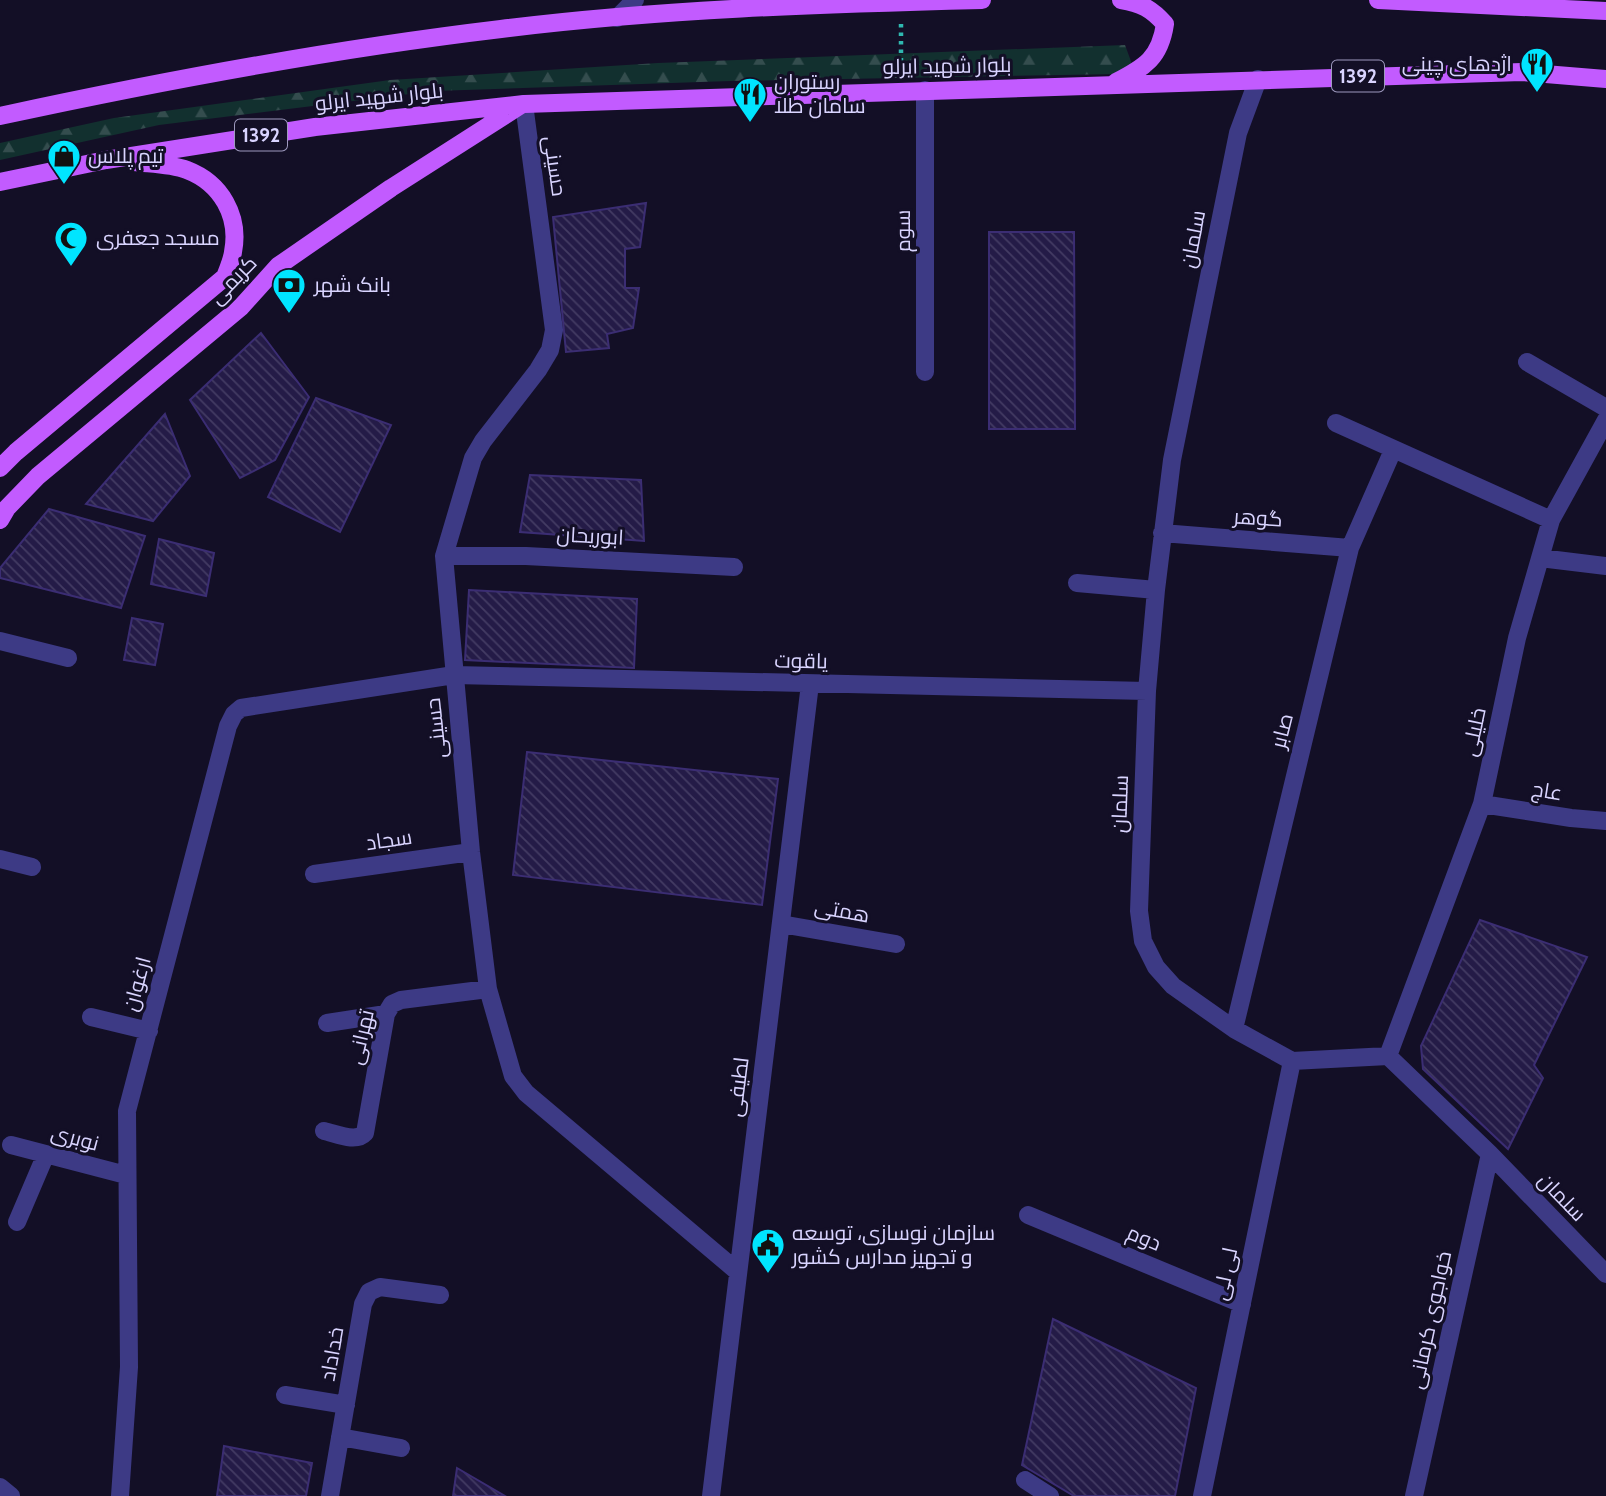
<svg xmlns="http://www.w3.org/2000/svg" width="1606" height="1496" viewBox="0 0 1606 1496" font-family="Cabin,Cairo,sans-serif">
<style>
.forest{fill:url(#forest-firs)}
.building{fill:url(#building-back-hatch);stroke:#3b2d73;stroke-width:2}
.lines{fill:none;stroke-linecap:round;stroke-linejoin:round}
.path{stroke:#2fb8b0;stroke-width:4.5;stroke-dasharray:3.5 5;stroke-linecap:butt}
.minor{stroke:#3d3a85;stroke-width:18}
.major{stroke:#c25bff;stroke-width:18}
.labels{text-anchor:middle;stroke-width:6;stroke-linejoin:round;paint-order:stroke}
.shield{fill:#130f26;stroke:#9e99be;stroke-width:2}
.shield-label{font-size:19px;font-weight:bold;fill:#d9d4ff}
.poi-label{font-size:21px;fill:#d9d4ff;stroke:#130f26;text-anchor:start}
.street-label{font-size:21px;fill:#d9d4ff;stroke:#130f26}
</style>
<defs>
<pattern id="forest-firs" width="22" height="20" patternUnits="userSpaceOnUse" patternTransform="scale(1.75)"><rect width="22" height="20" fill="#12302f"/><path d="M5 1l3.5 6h-7zM16 11l3.5 6h-7z" fill="#344d4e"/></pattern>
<pattern id="building-back-hatch" width="6" height="6" patternUnits="userSpaceOnUse" patternTransform="scale(1.75)"><rect width="6" height="6" fill="#241b47"/><path d="M-1 5l2 2M0 0l6 6M5-1l2 2" fill="none" stroke="#433b63"/></pattern>
</defs>
<rect width="100%" height="100%" fill="#130f26"/>
<path class="forest" d="M1125 45 1132 64 1120 74 730 81 434 91 159 125 0 160V143L114 118 390 80 658 63Z"/>
<path class="building" d="M646 203 640 247 625 249V288H639L633 328 607 334 609 348 566 352 553 217Z
M989 232H1074L1075 429H989Z
M261 333 309 397 275 460 240 478 190 400Z
M316 398 391 425 340 532 268 497Z
M165 414 190 476 153 521 86 504Z
M530 475 641 480 644 541 520 532Z
M49 509 145 536 121 608 0 578V568Z
M159 539 214 553 206 596 151 584Z
M469 590 637 599 634 668 465 660Z
M132 618 163 624 155 665 124 660Z
M527 752 778 779 762 905 513 875Z
M1480 920 1587 957 1534 1065 1543 1078 1508 1149 1423 1069 1421 1046Z
M1053 1319 1196 1388 1175 1496H1074L1022 1465Z
M224 1446 312 1463 306 1496H217Z
M457 1468 505 1496H453Z"/>
<g class="lines">
<path class="path" d="M901 24V68"/>
<path class="minor" d="M617 18 635 0
M1258 79 1238 133 1172 460 1156 590 1147 691 1139 911 1143 941 1156 967 1173 986 1234 1029 1292 1061 1388 1056 1490 1154 1606 1274
M524 104 554 330 550 350 538 370 483 441 473 458 444 556 471 852 488 989 513 1076 526 1093 738 1272
M1527 362 1606 408
M925 372V90
M1336 423 1551 520
M1162 533 1350 548
M444 556H526L734 567
M1540 558 1606 566
M1077 583 1156 590
M0 641 68 658
M1482 804 1571 818 1606 821
M0 859 32 867
M314 874 471 852
M781 924 896 944
M91 1017 149 1031
M327 1023 386 1014
M1234 1029 1350 548 1393 450
M1388 1056 1482 804 1517 638 1551 520 1606 420
M324 1131C337 1134 356 1143 365 1133L386 1014 392 1004 401 1000 488 989
M11 1145 126 1175
M1028 1215 1242 1304
M17 1222 46 1154
M285 1395 346 1405
M340 1437 401 1448
M1025 1480 1050 1496
M0 1487 11 1496
M120 1496 129 1367 127 1111 228 726 234 714 241 708 454 675 1147 691
M330 1496 363 1304 369 1292 380 1287 440 1295
M711 1496 810 684
M1202 1496 1292 1061
M1414 1496 1490 1154"/>
<path class="major" d="M1378 0 1606 11
M1116 82C1145 67 1160 58 1165 24 1152 9 1141 3 1121 0
M0 116C166 80 333 49 501 29 660 9 822 4 982 0
M0 182 106 160 315 127 524 104 1522 72 1606 79
M0 468 16 452 225 277C228 269 232 260 233 252 240 216 221 183 187 170 171 164 151 164 134 162
M0 520 7 508 38 476 241 307 278 266 391 188 521 105"/>
</g>
<defs>
<symbol id="restaurant-pin" viewBox="-11 -11 22 30"><path d="M0 17L-7.5 6A9.5 9.5 0 1 1 7.5 6Z" fill="#00e5ff" stroke="#130f26"/><path d="M-5-6h1v4h1v-4h1v4h1v-4h1v5L-1.5 .5V6h-2V.5L-5-1ZM5-6V6H3V1.5H1.5Q1.5-4 5-6Z" fill="#111"/></symbol>
<symbol id="shop-pin" viewBox="-11 -11 22 30"><path d="M0 17L-7.5 6A9.5 9.5 0 1 1 7.5 6Z" fill="#00e5ff" stroke="#130f26"/><path d="M-5-2.5h2.3a2.7 3.5 0 0 1 5.4 0H5L5.5 6h-11ZM-1.5-2.5h3a1.5 2.3 0 0 0-3 0Z" fill="#111"/></symbol>
<symbol id="mosque-pin" viewBox="-11 -11 22 30"><path d="M0 17L-7.5 6A9.5 9.5 0 1 1 7.5 6Z" fill="#00e5ff" stroke="#130f26"/><path d="M3.5-4.9A6 6 0 1 0 3.5 4.9A5 5 0 1 1 3.5-4.9Z" fill="#111"/></symbol>
<symbol id="bank-pin" viewBox="-11 -11 22 30"><path d="M0 17L-7.5 6A9.5 9.5 0 1 1 7.5 6Z" fill="#00e5ff" stroke="#130f26"/><path d="M-6-4H6V4H-6ZM0-2.3a2.3 2.3 0 1 0 0 4.6a2.3 2.3 0 1 0 0-4.6Z" fill="#111"/></symbol>
<symbol id="civic-pin" viewBox="-11 -11 22 30"><path d="M0 17L-7.5 6A9.5 9.5 0 1 1 7.5 6Z" fill="#00e5ff" stroke="#130f26"/><path d="M-.6-6.5H3V-4.5H.6V-3L4-1V1h2V6H-6V1h2V-1L-.6-3ZM-1.2 2.5V6h2.4V2.5Z" fill="#111"/></symbol>
</defs>
<g fill-rule="evenodd">
<use href="#restaurant-pin" x="1518" y="45" width="38" height="52"/>
<use href="#restaurant-pin" x="731" y="75" width="38" height="52"/>
<use href="#shop-pin" x="45" y="137" width="38" height="52"/>
<use href="#mosque-pin" x="52" y="219" width="38" height="52"/>
<use href="#bank-pin" x="270" y="266" width="38" height="52"/>
<use href="#civic-pin" x="749" y="1226" width="38" height="52"/>
</g>
<g class="labels">
<g class="shield">
<rect x="1332" y="60.5" width="52" height="31" rx="5"/>
<rect x="235" y="119.5" width="52" height="31" rx="5"/>
</g>
<g class="shield-label">
<text x="1358" y="83">1392</text>
<text x="261" y="142">1392</text>
</g>
<g class="poi-label">
<text x="1512" y="71" text-anchor="end">اژدهای چینی</text>
<text x="774" y="89">رستوران<tspan x="774" dy="24">سامان طلا</tspan></text>
<text x="88" y="163">تیم پلاس</text>
<text x="96" y="245">مسجد جعفری</text>
<text x="314" y="292">بانک شهر</text>
<text x="792" y="1240">سازمان نوسازی، توسعه<tspan x="792" dy="24">و تجهیز مدارس کشور</tspan></text>
</g>
<g class="street-label">
<text transform="translate(947 66) rotate(-1)" y="7">بلوار شهید ایرلو</text>
<text transform="translate(379 97) rotate(-6)" y="7">بلوار شهید ایرلو</text>
<text transform="translate(555 166) rotate(82)" y="7">حسینی</text>
<text transform="translate(903 231) rotate(-90)" y="7">سوم</text>
<text transform="translate(1193 239) rotate(-79)" y="7">سلمان</text>
<text transform="translate(233 280) rotate(-46)" y="7">کریمی</text>
<text transform="translate(1258 518) rotate(4)" y="7">گوهر</text>
<text transform="translate(590 536) rotate(3)" y="7">ابوریحان</text>
<text transform="translate(801 661) rotate(1)" y="7">یاقوت</text>
<text transform="translate(436 728) rotate(-96)" y="7">حسینی</text>
<text transform="translate(1282 731) rotate(-76)" y="7">صابر</text>
<text transform="translate(1474 732) rotate(-78)" y="7">خلیلی</text>
<text transform="translate(1547 791) rotate(9)" y="7">عاج</text>
<text transform="translate(1120 804) rotate(-88)" y="7">سلمان</text>
<text transform="translate(389 840) rotate(-8)" y="7">سجاد</text>
<text transform="translate(842 911) rotate(10)" y="7">همتی</text>
<text transform="translate(137 984) rotate(-75)" y="7">ارغوان</text>
<text transform="translate(361 1037) rotate(-77)" y="7">تهرانی</text>
<text transform="translate(738 1087) rotate(-83)" y="7">لطیفی</text>
<text transform="translate(75 1138) rotate(15)" y="7">نوبری</text>
<text transform="translate(1562 1197) rotate(46)" y="7">سلمان</text>
<text transform="translate(1144 1238) rotate(23)" y="7">دوم</text>
<text transform="translate(1225 1274) rotate(-78)" y="7">لی لی</text>
<text transform="translate(1430 1320) rotate(-78)" y="7">خواجوی کرمانی</text>
<text transform="translate(332 1354) rotate(-80)" y="7">خداداد</text>
</g>
</g>
</svg>
